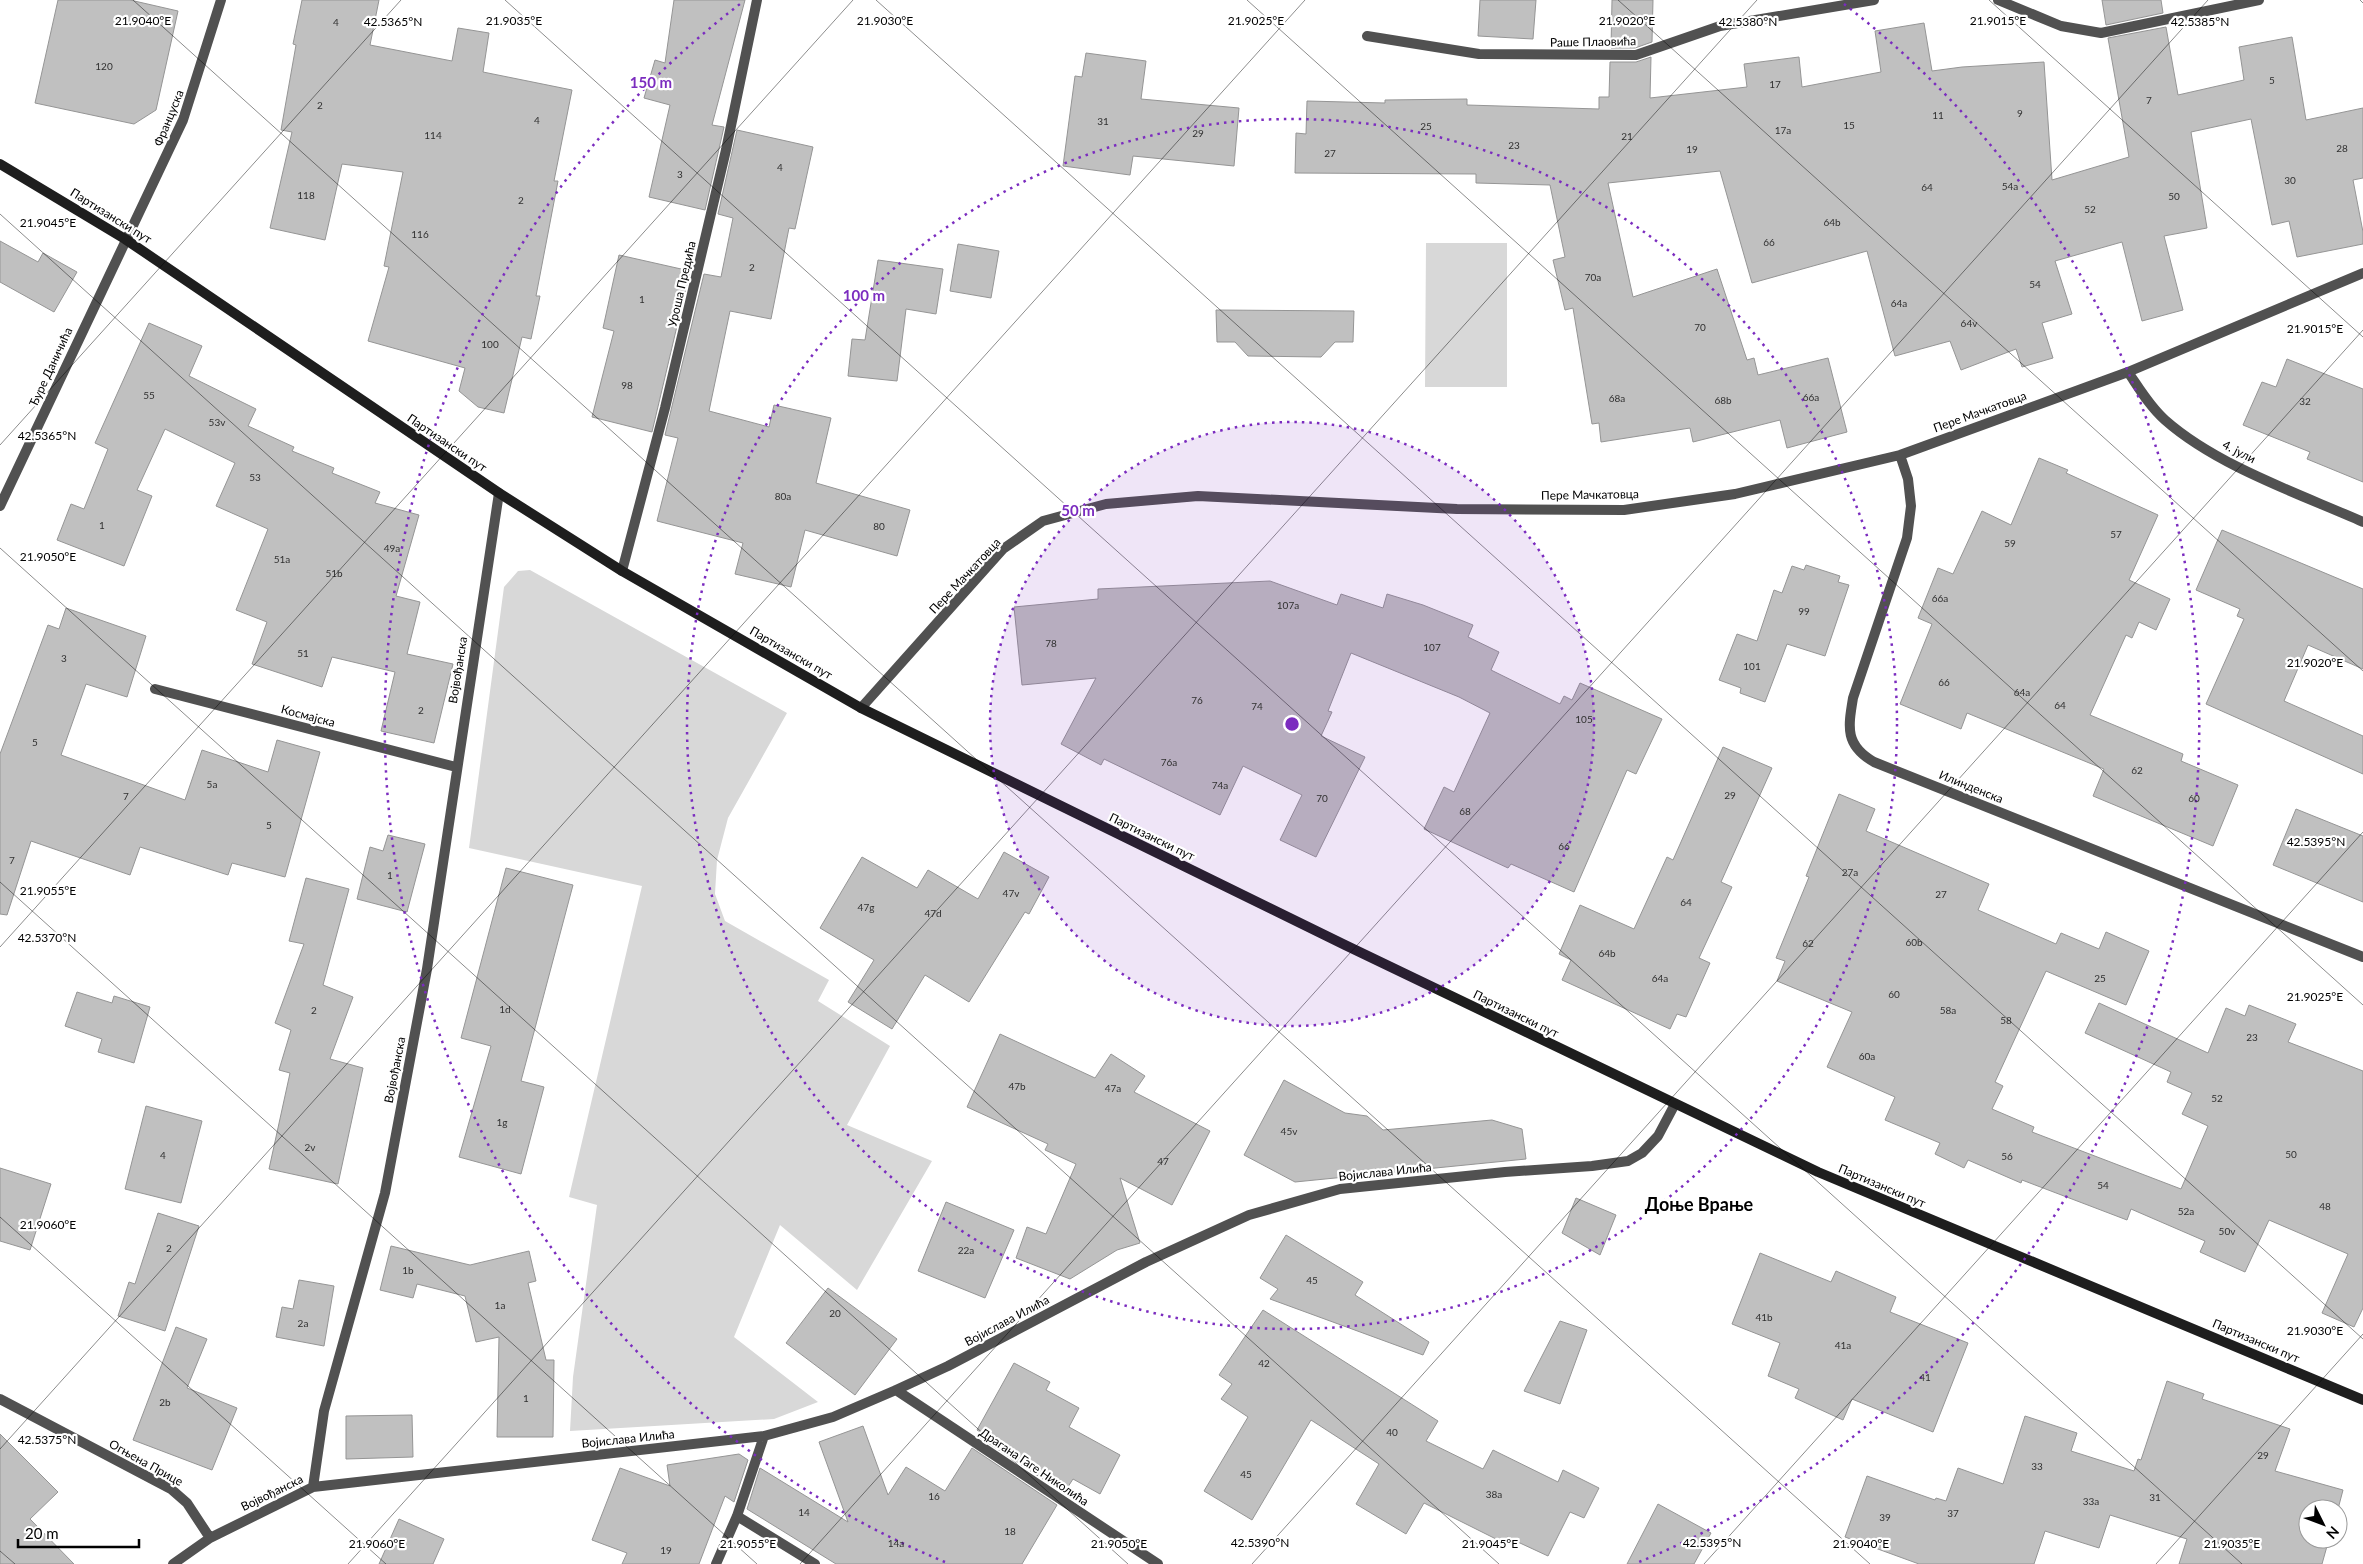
<svg xmlns="http://www.w3.org/2000/svg" width="2363" height="1564" viewBox="0 0 2363 1564" font-family="Lato,sans-serif">
<style>
.green{fill:#d8d8d8}
.building{fill:#c0c0c0;stroke:#959595}
.lines{fill:none;stroke-linecap:round;stroke-linejoin:round}
.street{stroke:#515151;stroke-width:10}
.secondary{stroke:#1e1e1e;stroke-width:10}
.ticks{fill:none;stroke:#000;stroke-width:1;stroke-opacity:0.45}
.ring{fill:none;stroke:#7b2cbf;stroke-width:2.5;stroke-dasharray:2.5 5}
.labels{text-anchor:middle;stroke-width:4.5;stroke-linejoin:round;paint-order:stroke}
.number-label{font-size:10px;fill:#303030}
.street-label{font-size:12px;fill:#000;stroke:#fff}
.district-label{font-size:18px;font-weight:bold;fill:#000;stroke:#fff}
.ticks-label{font-size:12px;text-anchor:middle;fill:#000;stroke:#fff;stroke-width:4.5;stroke-linejoin:round;paint-order:stroke}
.centre{fill:#7b2cbf;stroke:#fff;stroke-width:2.5}
.ring-label{font-size:15px;text-anchor:middle;font-weight:bold;fill:#7b2cbf;stroke:#fff;stroke-width:4.5;stroke-linejoin:round;paint-order:stroke}
</style>
<rect width="100%" height="100%" fill="#fff"/>
<path class="green" d="M1426 243H1507V387H1425Z
M530 570 787 713 728 818 717 860 715 894 725 921 829 980 818 1001 890 1046 847 1125 932 1161 857 1290 780 1225 734 1337 818 1402 774 1419 570 1431 573 1377 597 1205 569 1197 642 886 469 848 504 587 518 571Z"/>
<path class="building" d="M58 0H130L178 11 156 110 134 124 35 103Z
M302 0H379L370 45 452 61 458 28 489 33 483 72 572 90 554 181H558L536 296H540L531 339 522 337 504 413 478 407 459 391 465 368 368 341 389 267 384 266 403 172 342 164 325 240 270 228 292 132 281 130 296 45 293 44Z
M674 0H745L712 125 724 127 705 210 649 197 670 105 644 98 655 60 665 63Z
M1480 0H1536L1533 39 1478 36Z
M1612 0H1653L1652 42 1635 48H1611Z
M2102 0H2161L2163 13 2106 25Z
M1924 23 1932 71 1962 67 2044 62 2052 180 2129 157 2108 38 2166 27 2178 95 2244 80 2239 47 2292 37 2306 120 2363 108V178L2353 180 2363 232V244L2297 257 2289 221 2272 225 2251 119 2191 132 2207 228 2164 236 2183 310 2142 321 2122 242 2055 261 2072 314 2042 323 2053 358 2022 367 2016 349 1961 370 1950 341 1895 356 1867 251 1752 283 1720 171 1608 183 1633 297 1717 269 1747 360 1754 358 1758 375 1828 358 1847 432 1787 448 1780 420 1693 442 1690 428 1601 442 1599 423 1592 424 1573 308 1565 310 1553 260 1565 257 1550 185 1476 183V174L1295 173 1296 133 1306 134 1307 101 1385 103V100L1467 99V105L1599 109V97H1609L1610 62H1636L1651 57 1650 98 1747 87 1744 64 1799 57 1802 87 1881 72 1875 31Z
M1086 53 1146 61 1141 99 1239 108 1234 166 1133 156 1130 175 1063 166 1075 76 1082 77Z
M737 130 813 147 795 229 789 228 771 319 730 311 709 411 769 427 774 405 831 418 816 483 910 510 897 556 805 530 791 587 735 574 743 543 657 521 678 438 665 435 704 274 721 277 733 218 718 214Z
M0 241 38 262 43 253 77 272 54 312 0 282Z
M958 244 999 251 991 298 950 291Z
M619 255 690 271 652 432 592 417 614 331 603 328Z
M878 260 943 269 936 314 906 309 897 381 848 376 852 339 865 340Z
M1216 310 1354 311 1353 342H1335L1321 357 1248 356 1235 342H1217Z
M149 323 202 346 189 376 256 409 248 426 294 447 292 451 334 468 332 473 380 492 375 503 419 515 396 596 420 602 407 654 453 664 434 743 381 731 395 672 332 657 322 687 252 664 267 622 236 610 268 529 216 506 235 463 165 429 137 490 152 496 124 566 57 540 71 504 84 509 108 449 95 443Z
M2287 359 2363 389V482L2307 459 2310 452 2243 425 2262 382 2276 387Z
M2039 458 2068 470 2066 473 2158 515 2129 580 2170 599 2156 630 2139 622 2132 638 2126 635 2090 715 2183 754 2181 761 2238 785 2213 846 2093 796 2104 769 1967 713 1961 729 1900 704 1932 624 1918 618 1938 568 1953 574 1982 511 2011 525Z
M2222 530 2363 589V669L2308 645 2284 701 2363 736V774L2206 704 2244 619 2237 616 2240 609 2196 590Z
M1806 565 1840 576 1838 582 1849 585 1825 656 1787 644 1765 702 1740 693 1741 688 1719 680 1737 634 1757 641 1774 590 1782 593 1792 566 1804 570Z
M1270 581 1337 605 1341 594 1383 608 1387 594 1423 605 1473 625 1468 637 1499 652 1491 670 1560 704 1564 696 1572 700 1580 683 1662 719 1636 774 1627 770 1574 892 1511 864 1508 868 1424 829 1444 787 1454 792 1490 713 1459 697 1351 653 1328 711 1332 712 1321 736 1365 757 1316 857 1280 840 1302 795 1243 766 1220 815 1104 759 1101 765 1061 744 1096 678 1022 685 1014 607 1098 599V589Z
M66 608 146 636 127 697 86 684 61 755 185 800 202 750 268 772 277 740 320 752 285 877 232 863 228 875 140 847 130 875 31 841 7 915 0 914V754L48 625 59 629Z
M1723 747 1772 768 1721 882 1732 887 1699 958 1710 963 1686 1017 1677 1014 1670 1029 1562 980 1571 960 1559 954 1580 905 1634 929 1667 857 1673 860Z
M1839 794 1875 809 1866 831 1989 884 1978 910 2056 944 2061 933 2099 949 2106 932 2149 951 2126 1005 2046 971 1995 1082 2003 1086 1992 1109 2034 1127 2032 1132 2181 1189 2208 1126 2182 1114 2192 1093 2167 1082 2171 1072 2085 1033 2099 1003 2208 1053 2226 1008 2245 1016 2249 1005 2296 1024 2288 1042 2363 1071V1308L2354 1327 2322 1313 2348 1254 2269 1220 2245 1272 2200 1252 2205 1241 2131 1209 2127 1220 2022 1180 2021 1183 1968 1160 1964 1168 1935 1154 1940 1143 1885 1120 1895 1097 1827 1067 1852 1012 1777 981 1785 961 1776 958 1809 877 1806 876Z
M2296 809 2363 836V902L2273 865Z
M388 835 425 844 407 912 357 899 370 847 383 851Z
M1004 852 1049 877 1029 914 1025 912 969 1002 925 975 892 1029 848 1002 874 960 820 928 862 857 917 888 928 870 978 899Z
M506 868 573 885 521 1081 544 1087 521 1174 459 1157 491 1046 461 1038Z
M306 878 349 889 323 985 353 997 330 1059 363 1068 338 1184 269 1169 290 1073 279 1070 291 1030 275 1023 304 944 289 941Z
M77 992 112 1003 114 996 150 1007 134 1063 98 1052 102 1039 65 1026Z
M1000 1034 1095 1078 1111 1054 1145 1076 1134 1092 1210 1131 1172 1205 1120 1178 1140 1243 1117 1250 1070 1279 1016 1258 1027 1227 1046 1234 1076 1164 1045 1150 1048 1144 967 1107Z
M1284 1080 1345 1113 1367 1116 1383 1130 1492 1120 1522 1129 1526 1159 1295 1182 1244 1155Z
M146 1106 202 1121 181 1203 125 1189Z
M0 1168 51 1184 30 1250 0 1241Z
M1576 1198 1616 1215 1600 1255 1562 1233Z
M946 1202 1014 1230 985 1298 918 1271Z
M158 1213 199 1226 165 1331 118 1316 129 1282 135 1284Z
M1286 1235 1363 1282 1355 1295 1429 1342 1423 1355 1270 1299 1278 1289 1260 1278Z
M391 1246 470 1265 529 1251 536 1281 528 1283 546 1360H554L553 1437H497L499 1337 476 1342 465 1296 417 1284 413 1298 380 1290Z
M1760 1253 1831 1282 1836 1271 1896 1297 1890 1312 1968 1343 1933 1432 1852 1399 1843 1420 1795 1398 1799 1389 1768 1376 1780 1343 1732 1324Z
M299 1280 334 1286 324 1346 276 1337 282 1307 293 1309Z
M828 1288 897 1339 855 1395 786 1343Z
M1263 1310 1438 1421 1426 1441 1483 1469 1493 1450 1558 1482 1563 1470 1599 1488 1584 1518 1570 1512 1548 1556 1507 1537 1504 1543 1424 1503 1406 1534 1356 1504 1379 1464 1311 1420 1252 1520 1204 1491 1248 1417 1221 1399 1232 1384 1219 1375Z
M1560 1321 1587 1330 1560 1404 1524 1391Z
M176 1327 207 1339 187 1388 237 1408 212 1470 133 1440Z
M1014 1363 1050 1382 1046 1390 1079 1408 1069 1427 1120 1455 1100 1494 1073 1479 1064 1493 979 1437 981 1433 977 1430Z
M2167 1381 2204 1394 2202 1399 2290 1429 2275 1471 2343 1490 2338 1509H2308V1539H2329L2322 1564H2179L2187 1539 2110 1515 2099 1548 2045 1531 2034 1564H1919L1845 1537 1867 1476 1935 1500 1936 1498 1946 1501 1958 1468 2003 1484 2025 1416 2077 1433 2071 1451 2134 1471 2138 1459 2141 1460Z
M412 1415 413 1457 346 1459V1416Z
M863 1426 888 1495 906 1467 945 1491 972 1448 1057 1505 1022 1564H836L747 1509 760 1468 848 1522 819 1442Z
M0 1434 58 1492 30 1519 74 1564H0Z
M739 1454 748 1460 734 1502 725 1496 699 1564H622L627 1553 592 1540 620 1468 670 1486 667 1465Z
M1658 1504 1711 1533 1694 1564H1627Z
M399 1519 444 1539 433 1564H379Z"/>
<g class="lines">
<path class="street" d="M1998 0 2061 26 2101 33 2259 0
M1367 36 1479 54 1636 55 1720 26 1874 0
M2128 372C2139 388 2150 407 2165 420 2217 466 2300 494 2363 522
M1900 455 1908 479 1911 506 1907 538 1853 698C1848 728 1845 745 1874 762L2363 957
M0 506 183 120 221 0
M622 571 665 408 726 150 757 0
M155 689 456 767
M861 708 1003 549 1043 521 1106 504 1198 496 1457 509 1624 510 1735 494 1900 455 2128 372 2363 273
M896 1390 1158 1564
M0 1399 171 1489 187 1503 210 1538
M313 1487 324 1411 385 1193 427 969 499 493
M737 1516 815 1564
M173 1564 210 1538 313 1487 764 1436 833 1417 896 1390 948 1366 1146 1262 1249 1215 1340 1189 1505 1172 1592 1166 1628 1161 1642 1153 1658 1136 1675 1104
M716 1564 737 1516 764 1436"/>
<path class="secondary" d="M0 164 125 239 499 493 622 571 861 708 1345 945 1818 1172 2363 1400"/>
</g>
<path class="ticks" d="M133 0 1870 1564M505 0 2242 1564M876 0 2363 1339M1247 0 2363 1005M1618 0 2363 671M1989 0 2363 337M2360 0 2363 3M0 214 1499 1564M0 445 401 0M0 548 1128 1564M0 882 757 1564M0 947 853 0M0 1217 386 1564M0 1449 1305 0M0 1551 15 1564M348 1564 1757 0M800 1564 2208 0M1252 1564 2363 330M1704 1564 2363 832M2156 1564 2363 1334"/>
<circle cx="1292" cy="724" r="302" fill="#7b2cbf" fill-opacity=".12"/>
<g class="ring">
<circle cx="1292" cy="724" r="302"/>
<circle cx="1292" cy="724" r="605"/>
<path d="M945 1562A907 907 0 0 1 740 4M1844 4A907 907 0 0 1 1639 1562"/>
</g>
<g class="labels">
<g class="number-label">
<text x="336" y="26">4</text>
<text x="104" y="70">120</text>
<text x="2272" y="84">5</text>
<text x="1775" y="88">17</text>
<text x="2149" y="104">7</text>
<text x="320" y="109">2</text>
<text x="2020" y="117">9</text>
<text x="1938" y="119">11</text>
<text x="537" y="124">4</text>
<text x="1103" y="125">31</text>
<text x="1849" y="129">15</text>
<text x="1426" y="130">25</text>
<text x="1783" y="134">17a</text>
<text x="1198" y="137">29</text>
<text x="433" y="139">114</text>
<text x="1627" y="140">21</text>
<text x="1514" y="149">23</text>
<text x="2342" y="152">28</text>
<text x="1692" y="153">19</text>
<text x="1330" y="157">27</text>
<text x="780" y="171">4</text>
<text x="680" y="178">3</text>
<text x="2290" y="184">30</text>
<text x="2010" y="190">54a</text>
<text x="1927" y="191">64</text>
<text x="306" y="199">118</text>
<text x="2174" y="200">50</text>
<text x="521" y="204">2</text>
<text x="2090" y="213">52</text>
<text x="1832" y="226">64b</text>
<text x="420" y="238">116</text>
<text x="1769" y="246">66</text>
<text x="752" y="271">2</text>
<text x="1593" y="281">70a</text>
<text x="2035" y="288">54</text>
<text x="642" y="303">1</text>
<text x="1899" y="307">64a</text>
<text x="1969" y="327">64v</text>
<text x="1700" y="331">70</text>
<text x="490" y="348">100</text>
<text x="627" y="389">98</text>
<text x="149" y="399">55</text>
<text x="1811" y="401">66a</text>
<text x="1617" y="402">68a</text>
<text x="1723" y="404">68b</text>
<text x="2305" y="405">32</text>
<text x="217" y="426">53v</text>
<text x="255" y="481">53</text>
<text x="783" y="500">80a</text>
<text x="102" y="529">1</text>
<text x="879" y="530">80</text>
<text x="2116" y="538">57</text>
<text x="2010" y="547">59</text>
<text x="392" y="552">49a</text>
<text x="282" y="563">51a</text>
<text x="334" y="577">51b</text>
<text x="1940" y="602">66a</text>
<text x="1288" y="609">107a</text>
<text x="1804" y="615">99</text>
<text x="1051" y="647">78</text>
<text x="1432" y="651">107</text>
<text x="303" y="657">51</text>
<text x="64" y="662">3</text>
<text x="1752" y="670">101</text>
<text x="1944" y="686">66</text>
<text x="2022" y="696">64a</text>
<text x="1197" y="704">76</text>
<text x="2060" y="709">64</text>
<text x="1257" y="710">74</text>
<text x="421" y="714">2</text>
<text x="1584" y="723">105</text>
<text x="35" y="746">5</text>
<text x="1169" y="766">76a</text>
<text x="2137" y="774">62</text>
<text x="212" y="788">5a</text>
<text x="1220" y="789">74a</text>
<text x="1730" y="799">29</text>
<text x="126" y="800">7</text>
<text x="1322" y="802">70</text>
<text x="2194" y="802">60</text>
<text x="1465" y="815">68</text>
<text x="269" y="829">5</text>
<text x="1564" y="850">66</text>
<text x="12" y="864">7</text>
<text x="1850" y="876">27a</text>
<text x="390" y="879">1</text>
<text x="1011" y="897">47v</text>
<text x="1941" y="898">27</text>
<text x="1686" y="906">64</text>
<text x="866" y="911">47g</text>
<text x="933" y="917">47d</text>
<text x="1914" y="946">60b</text>
<text x="1808" y="947">62</text>
<text x="1607" y="957">64b</text>
<text x="1660" y="982">64a</text>
<text x="2100" y="982">25</text>
<text x="1894" y="998">60</text>
<text x="505" y="1013">1d</text>
<text x="314" y="1014">2</text>
<text x="1948" y="1014">58a</text>
<text x="2006" y="1024">58</text>
<text x="2252" y="1041">23</text>
<text x="1867" y="1060">60a</text>
<text x="1017" y="1090">47b</text>
<text x="1113" y="1092">47a</text>
<text x="2217" y="1102">52</text>
<text x="502" y="1126">1g</text>
<text x="1289" y="1135">45v</text>
<text x="310" y="1151">2v</text>
<text x="2291" y="1158">50</text>
<text x="163" y="1159">4</text>
<text x="2007" y="1160">56</text>
<text x="1163" y="1165">47</text>
<text x="2103" y="1189">54</text>
<text x="2325" y="1210">48</text>
<text x="2186" y="1215">52a</text>
<text x="2227" y="1235">50v</text>
<text x="169" y="1252">2</text>
<text x="966" y="1254">22a</text>
<text x="408" y="1274">1b</text>
<text x="1312" y="1284">45</text>
<text x="500" y="1309">1a</text>
<text x="835" y="1317">20</text>
<text x="1764" y="1321">41b</text>
<text x="303" y="1327">2a</text>
<text x="1843" y="1349">41a</text>
<text x="1264" y="1367">42</text>
<text x="1925" y="1381">41</text>
<text x="526" y="1402">1</text>
<text x="165" y="1406">2b</text>
<text x="1392" y="1436">40</text>
<text x="2263" y="1459">29</text>
<text x="2037" y="1470">33</text>
<text x="1246" y="1478">45</text>
<text x="1494" y="1498">38a</text>
<text x="934" y="1500">16</text>
<text x="2155" y="1501">31</text>
<text x="2091" y="1505">33a</text>
<text x="804" y="1516">14</text>
<text x="1953" y="1517">37</text>
<text x="1885" y="1521">39</text>
<text x="1010" y="1535">18</text>
<text x="896" y="1547">14a</text>
<text x="666" y="1554">19</text>
</g>
<g class="street-label">
<text transform="translate(1593 42) rotate(-1)" y="4">Раше Плаовића</text>
<text transform="translate(169 118) rotate(-68)" y="4">Француска</text>
<text transform="translate(111 216) rotate(32)" y="4">Партизански пут</text>
<text transform="translate(682 284) rotate(-77)" y="4">Уроша Предића</text>
<text transform="translate(51 367) rotate(-65)" y="4">Ђуре Даничића</text>
<text transform="translate(1980 412) rotate(-20)" y="4">Пере Мачкатовца</text>
<text transform="translate(447 443) rotate(34)" y="4">Партизански пут</text>
<text transform="translate(2239 452) rotate(27)" y="4">4. јули</text>
<text transform="translate(1590 495) rotate(-1)" y="4">Пере Мачкатовца</text>
<text transform="translate(965 576) rotate(-47)" y="4">Пере Мачкатовца</text>
<text transform="translate(791 653) rotate(30)" y="4">Партизански пут</text>
<text transform="translate(458 670) rotate(-81)" y="4">Војвођанска</text>
<text transform="translate(308 716) rotate(15)" y="4">Космајска</text>
<text transform="translate(1971 787) rotate(22)" y="4">Илинденска</text>
<text transform="translate(1152 837) rotate(26)" y="4">Партизански пут</text>
<text transform="translate(1516 1014) rotate(26)" y="4">Партизански пут</text>
<text transform="translate(395 1070) rotate(-79)" y="4">Војвођанска</text>
<text transform="translate(1385 1172) rotate(-6)" y="4">Војислава Илића</text>
<text transform="translate(1882 1186) rotate(23)" y="4">Партизански пут</text>
<text transform="translate(1007 1321) rotate(-28)" y="4">Војислава Илића</text>
<text transform="translate(2256 1341) rotate(23)" y="4">Партизански пут</text>
<text transform="translate(628 1439) rotate(-6)" y="4">Војислава Илића</text>
<text transform="translate(146 1463) rotate(29)" y="4">Огњена Прице</text>
<text transform="translate(1034 1467) rotate(34)" y="4">Драгана Гаге Николића</text>
<text transform="translate(272 1493) rotate(-26)" y="4">Војвођанска</text>
</g>
<g class="district-label">
<text x="1699" y="1211">Доње Врање</text>
</g>
</g>
<g class="ticks-label">
<text x="885" y="25">21.9030°E</text>
<text x="1627" y="25">21.9020°E</text>
<text x="143" y="25">21.9040°E</text>
<text x="514" y="25">21.9035°E</text>
<text x="1256" y="25">21.9025°E</text>
<text x="1998" y="25">21.9015°E</text>
<text x="393" y="26">42.5365°N</text>
<text x="1748" y="26">42.5380°N</text>
<text x="2200" y="26">42.5385°N</text>
<text x="48" y="227">21.9045°E</text>
<text x="2315" y="333">21.9015°E</text>
<text x="47" y="440">42.5365°N</text>
<text x="48" y="561">21.9050°E</text>
<text x="2315" y="667">21.9020°E</text>
<text x="2316" y="846">42.5395°N</text>
<text x="48" y="895">21.9055°E</text>
<text x="47" y="942">42.5370°N</text>
<text x="2315" y="1001">21.9025°E</text>
<text x="48" y="1229">21.9060°E</text>
<text x="2315" y="1335">21.9030°E</text>
<text x="47" y="1444">42.5375°N</text>
<text x="1260" y="1547">42.5390°N</text>
<text x="1712" y="1547">42.5395°N</text>
<text x="377" y="1548">21.9060°E</text>
<text x="748" y="1548">21.9055°E</text>
<text x="1119" y="1548">21.9050°E</text>
<text x="1490" y="1548">21.9045°E</text>
<text x="1861" y="1548">21.9040°E</text>
<text x="2232" y="1548">21.9035°E</text>
</g>
<circle cx="1292" cy="724" r="8" class="centre"/>
<g class="ring-label">
<text x="651" y="88">150 m</text>
<text x="864" y="301">100 m</text>
<text x="1078" y="516">50 m</text>
</g>
<g transform="translate(2323 1524) rotate(132)"><circle r="24" fill="#ffffff" stroke="#999999"/>
<path d="M0-4L9 19L0 12L-9 19Z" fill="#000000"/>
<text y="-8" font-size="14" font-weight="bold" text-anchor="middle" fill="#000000">N</text>
</g>
<path d="M18 1539v8h121v-8" fill="none" stroke="#000000" stroke-width="2.5"/>
<text x="25" y="1539" font-size="15" fill="#000000" stroke="#ffffff" stroke-width="4" paint-order="stroke">20 m</text>
</svg>
